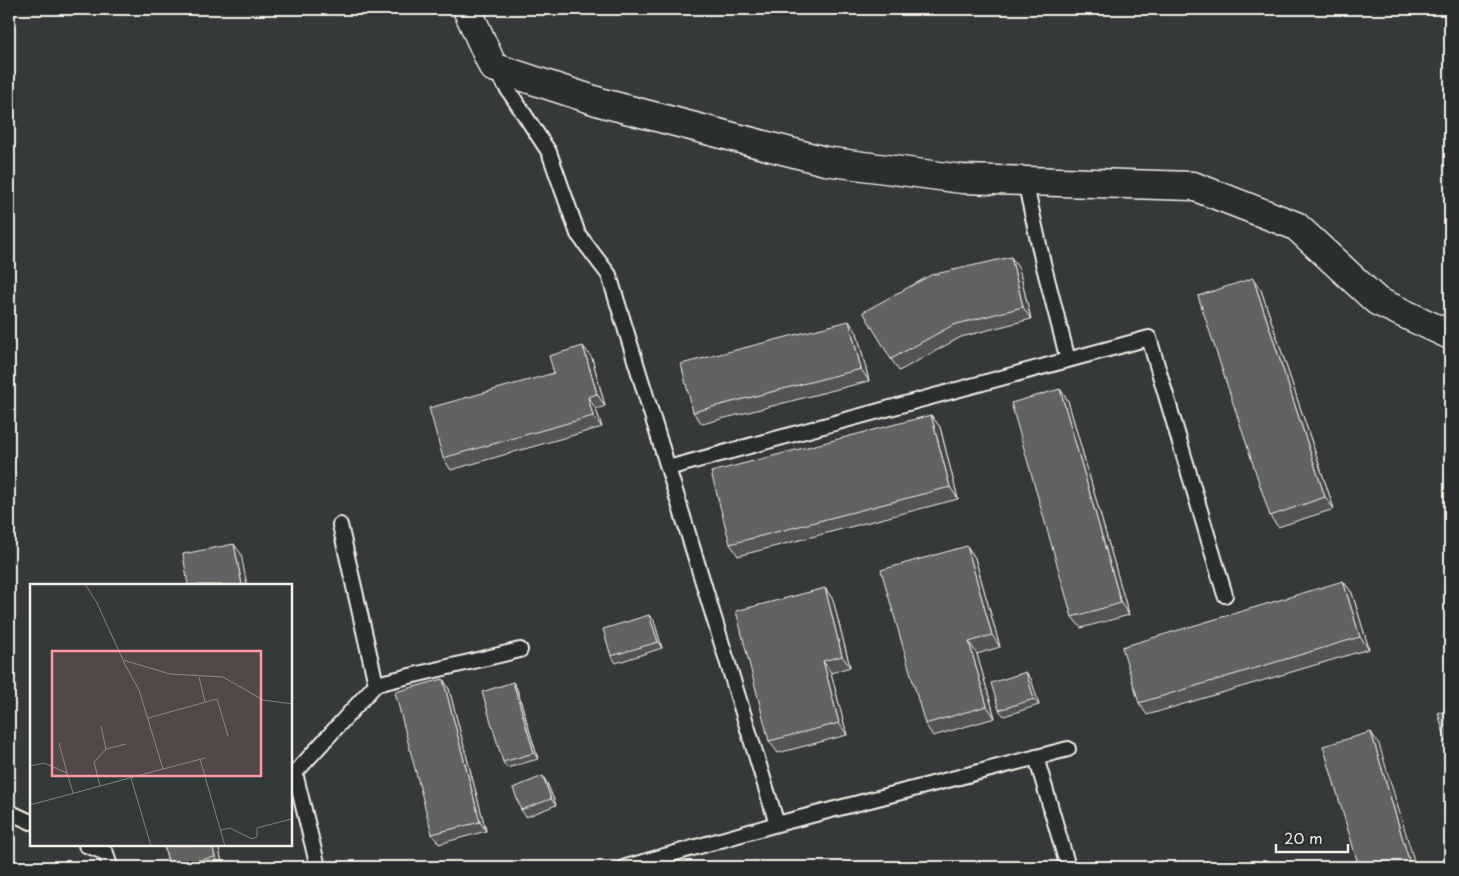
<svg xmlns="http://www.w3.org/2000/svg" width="1459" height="876" viewBox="0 0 1459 876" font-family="'Playpen Sans',sans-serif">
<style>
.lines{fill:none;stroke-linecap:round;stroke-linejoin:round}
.lane-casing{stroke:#f4f1e8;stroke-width:18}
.secondary-casing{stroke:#f4f1e8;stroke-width:31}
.lane{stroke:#2a2d2e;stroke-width:14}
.secondary{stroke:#2a2d2e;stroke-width:28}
.wall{fill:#535554;stroke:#f4f1e8}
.shaded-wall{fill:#444545;stroke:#f4f1e8}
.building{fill:#616362;stroke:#f4f1e8}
.inset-road{fill:none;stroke:#82837f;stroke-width:1}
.view{fill:#ff9aa2;fill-opacity:0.15;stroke:#ff9aa2;stroke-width:2.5}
.inset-edge{fill:none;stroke:#f4f1e8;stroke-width:2.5}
</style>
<rect width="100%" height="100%" fill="#363939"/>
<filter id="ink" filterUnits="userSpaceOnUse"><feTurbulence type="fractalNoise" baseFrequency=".02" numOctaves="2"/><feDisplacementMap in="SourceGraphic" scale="10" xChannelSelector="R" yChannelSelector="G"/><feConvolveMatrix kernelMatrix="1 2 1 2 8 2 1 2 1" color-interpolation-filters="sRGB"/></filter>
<g filter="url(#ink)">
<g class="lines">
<defs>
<path id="lane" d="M495 70 549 152 578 234 609 275 777 824 1068 749
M1025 181 1043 263 1068 360
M668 468 1149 338 1225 595
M340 525 376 684
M1036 757 1068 867
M9 812 31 822
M86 845 106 853 110 867
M318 867 295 773 376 684 520 650
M626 867 777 824"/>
<path id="secondary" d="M467 9 493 67 603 103 825 161 962 179 1193 186 1296 226 1377 301 1450 335"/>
</defs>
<use href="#lane" class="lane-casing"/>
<use href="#secondary" class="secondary-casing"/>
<use href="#lane" class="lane"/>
<use href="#secondary" class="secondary"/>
</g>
<path class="wall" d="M1019 269 1031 319 961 337 899 371 891 359Z
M1261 290 1334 509 1278 527 1270 516Z
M857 333 869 381 702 424 693 412Z
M592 358 605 406 596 409 602 427 451 470 443 458 554 373Z
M1060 389 1068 401 1129 615 1081 628 1072 617Z
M931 415 940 427 958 499 738 556 730 544Z
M967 546 975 558 1000 647 977 654 995 718 933 736 925 724Z
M1343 581 1352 593 1369 649 1147 715 1139 703Z
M825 588 833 600 850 667 831 673 847 735 778 753 769 741Z
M649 615 654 621 662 648 616 663 611 656Z
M1026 672 1031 679 1039 705 1004 716 999 710Z
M443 679 449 689 486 831 439 844 432 834Z
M513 682 517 689 538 759 507 768 503 762Z
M547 783 556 805 526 817 521 810Z
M164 845H218L223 867H169Z"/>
<path class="shaded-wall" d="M1011 257 1019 269 1031 319 1023 307Z
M1253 278 1261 290 1334 509 1325 497Z
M849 321 857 333 869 381 861 369Z
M583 346 592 358 605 406 597 394Z
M1060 389 1068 401 1129 615 1121 603Z
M588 397 596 409 602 427 593 416Z
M931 415 940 427 958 499 950 487Z
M234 544 241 554 247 585H242Z
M967 546 975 558 1000 647 992 635Z
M1343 581 1352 593 1369 649 1360 637Z
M825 588 833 600 850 667 842 656Z
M649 615 654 621 662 648 658 642Z
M969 642 977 654 995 718 987 706Z
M823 661 831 673 847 735 839 723Z
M1026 672 1031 679 1039 705 1034 699Z
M443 679 449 689 486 831 480 822Z
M513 682 517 689 538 759 534 753Z
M1371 732 1379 744 1416 867H1411Z
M543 776 547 783 556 805 551 799Z
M212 845H218L223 867 215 857Z"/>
<path class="building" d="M1011 257 1023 307 953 325 891 359 863 312 931 275Z
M1253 278 1325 497 1270 516 1198 296Z
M849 321 861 369 693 412 681 364Z
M583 346 597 394 588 397 593 416 443 458 429 408 554 373 549 356Z
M1060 389 1121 603 1072 617 1011 403Z
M931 415 950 487 730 544 711 472Z
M234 544 242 585H188L183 554Z
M967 546 992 635 969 642 987 706 925 724 881 570Z
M1343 581 1360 637 1139 703 1122 647Z
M825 588 842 656 823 661 839 723 769 741 736 611Z
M649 615 658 642 611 656 603 629Z
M1026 672 1034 699 999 710 991 683Z
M443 679 480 822 432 834 395 692Z
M513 682 534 753 503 762 482 692Z
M1450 710V755L1438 713Z
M1371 732 1411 867H1359L1323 746Z
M543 776 551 799 521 810 513 788Z
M164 845H212L215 857 169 866Z"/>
</g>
<g transform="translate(30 584)">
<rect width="262" height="262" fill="#363939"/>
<path class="inset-road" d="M55 0 67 19 93 76 140 90 193 93 233 116 263 120M93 77 109 106 133 185 175 174M169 93 175 118M118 134 187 115 198 152M71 142 76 165M29 159 37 189M170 175 195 262M0 182 14 179 37 189 43 209M101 194 121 262M70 202 64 178 76 165 96 160M0 221 133 185M191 246 200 244 222 255 227 253V244L261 235"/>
<path class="view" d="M22 67H231V192H22Z"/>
<rect width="262" height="262" class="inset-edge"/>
</g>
<rect width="1459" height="876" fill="none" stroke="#2a2d2e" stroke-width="30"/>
<rect x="15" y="15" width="1429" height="846" fill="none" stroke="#f4f1e8" stroke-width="2" filter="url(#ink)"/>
<path d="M1276 844v8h72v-8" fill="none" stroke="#f4f1e8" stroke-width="2.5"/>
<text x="1284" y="844" font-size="15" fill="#f4f1e8" stroke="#2a2d2e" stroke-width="4" paint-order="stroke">20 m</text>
</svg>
